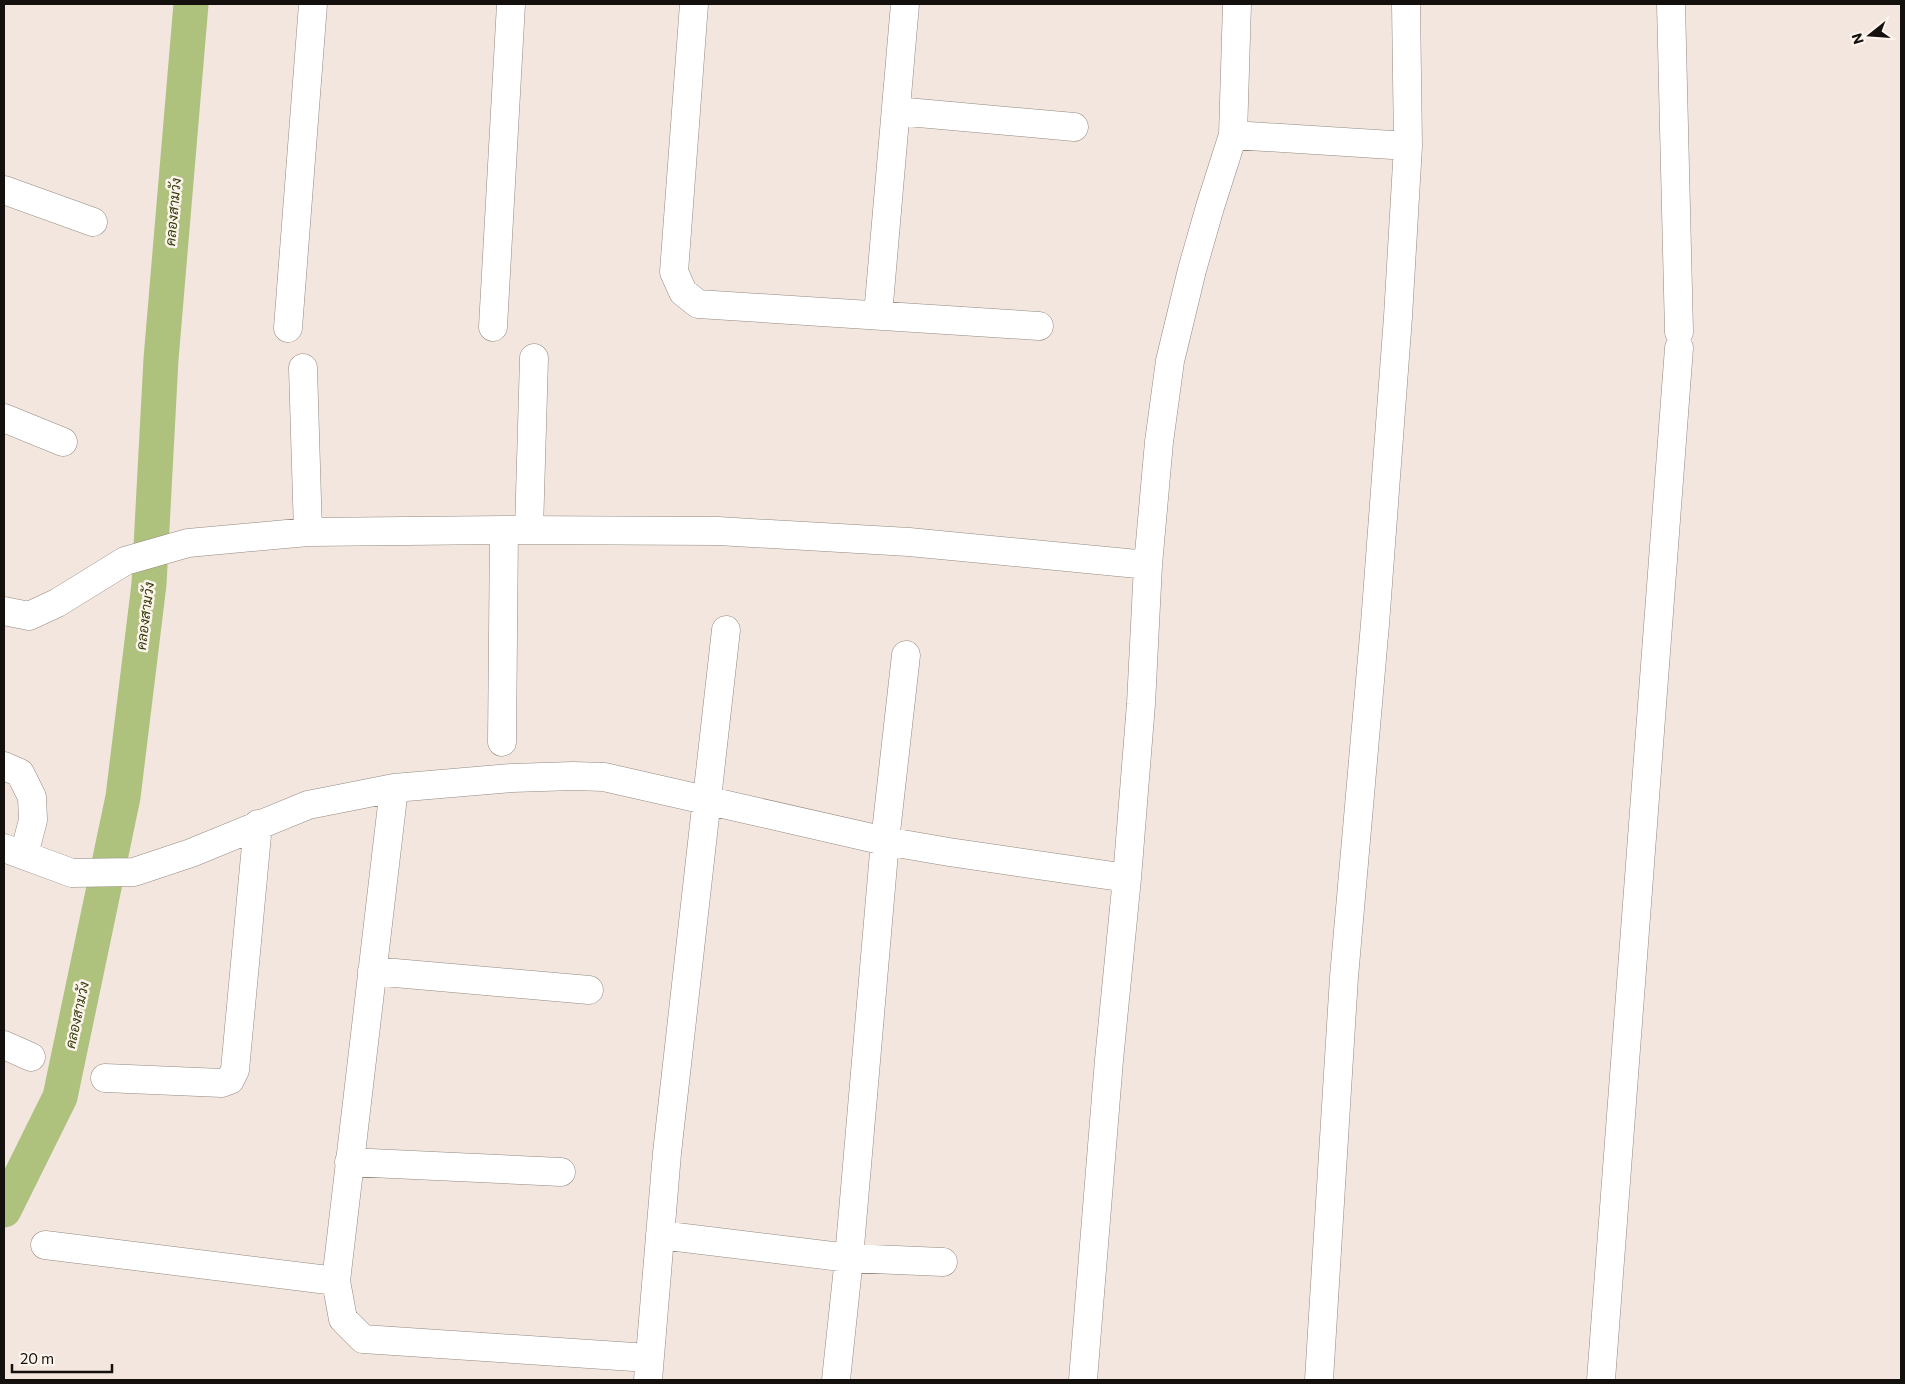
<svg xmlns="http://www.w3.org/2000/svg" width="1905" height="1384" viewBox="0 0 1905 1384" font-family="Commissioner,Sarabun,sans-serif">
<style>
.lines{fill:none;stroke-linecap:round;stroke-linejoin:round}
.canal{stroke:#aec17d;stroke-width:35}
.minor-casing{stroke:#938981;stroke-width:29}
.minor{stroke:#fff;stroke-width:28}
.labels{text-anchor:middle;stroke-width:5;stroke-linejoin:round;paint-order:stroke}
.water-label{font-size:14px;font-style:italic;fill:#323d09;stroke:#fdf4ed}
</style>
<rect width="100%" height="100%" fill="#f2e6de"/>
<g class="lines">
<path class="canal" d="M4 1210 60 1097 123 797 149 584 161 359 191 4"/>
<defs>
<path id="minor" d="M694 4 674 272 683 292 698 304 1039 326
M1671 4 1679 332
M896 111 1074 127
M1233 135 1408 146
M4 190 93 222
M878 315 905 4
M493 327 511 4
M288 328 313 4
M303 368 308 532
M4 418 63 442
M529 530 534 358
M4 611 29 616 57 603 125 561 188 543 308 532 504 530 718 531 909 542 1148 565
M502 742 504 530
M4 766 20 773 32 797 33 820 24 855
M394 788 336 1281 343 1319 363 1339 649 1358
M4 848 72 873 134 872 191 853 308 805 394 788 512 778 573 776 604 777 885 841 949 852 1127 878
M372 971 589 990
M4 1045 31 1057
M105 1078 222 1083 230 1080 235 1070 258 824
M349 1162 561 1172
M660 1235 849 1258 943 1262
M45 1245 336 1281
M648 1380 667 1153 726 630
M836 1380 849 1258 885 841 906 655
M1083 1380 1109 1060 1127 878 1141 704 1148 565 1159 442 1170 361 1192 270 1210 207 1233 135 1237 4
M1319 1380 1344 977 1375 624 1398 317 1408 146 1406 4
M1601 1380 1679 348"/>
</defs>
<use href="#minor" class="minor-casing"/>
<use href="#minor" class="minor"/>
</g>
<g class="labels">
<g class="water-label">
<text transform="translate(173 212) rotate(-85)" y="5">คลองสามวัง</text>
<text transform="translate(145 616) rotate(-83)" y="5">คลองสามวัง</text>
<text transform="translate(77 1015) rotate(-78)" y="5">คลองสามวัง</text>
</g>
</g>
<rect width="1905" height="1384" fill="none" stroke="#14100e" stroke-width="10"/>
<g transform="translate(1870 35) rotate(253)" stroke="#fdf4ed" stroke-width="4" paint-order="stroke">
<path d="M0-4L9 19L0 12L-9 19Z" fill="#14100e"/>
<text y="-8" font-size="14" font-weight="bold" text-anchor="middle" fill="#14100e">N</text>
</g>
<path d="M12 1364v8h100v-8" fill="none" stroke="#14100e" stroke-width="2.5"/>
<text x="20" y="1364" font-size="15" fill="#14100e" stroke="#fdf4ed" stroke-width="4" paint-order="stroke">20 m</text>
</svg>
